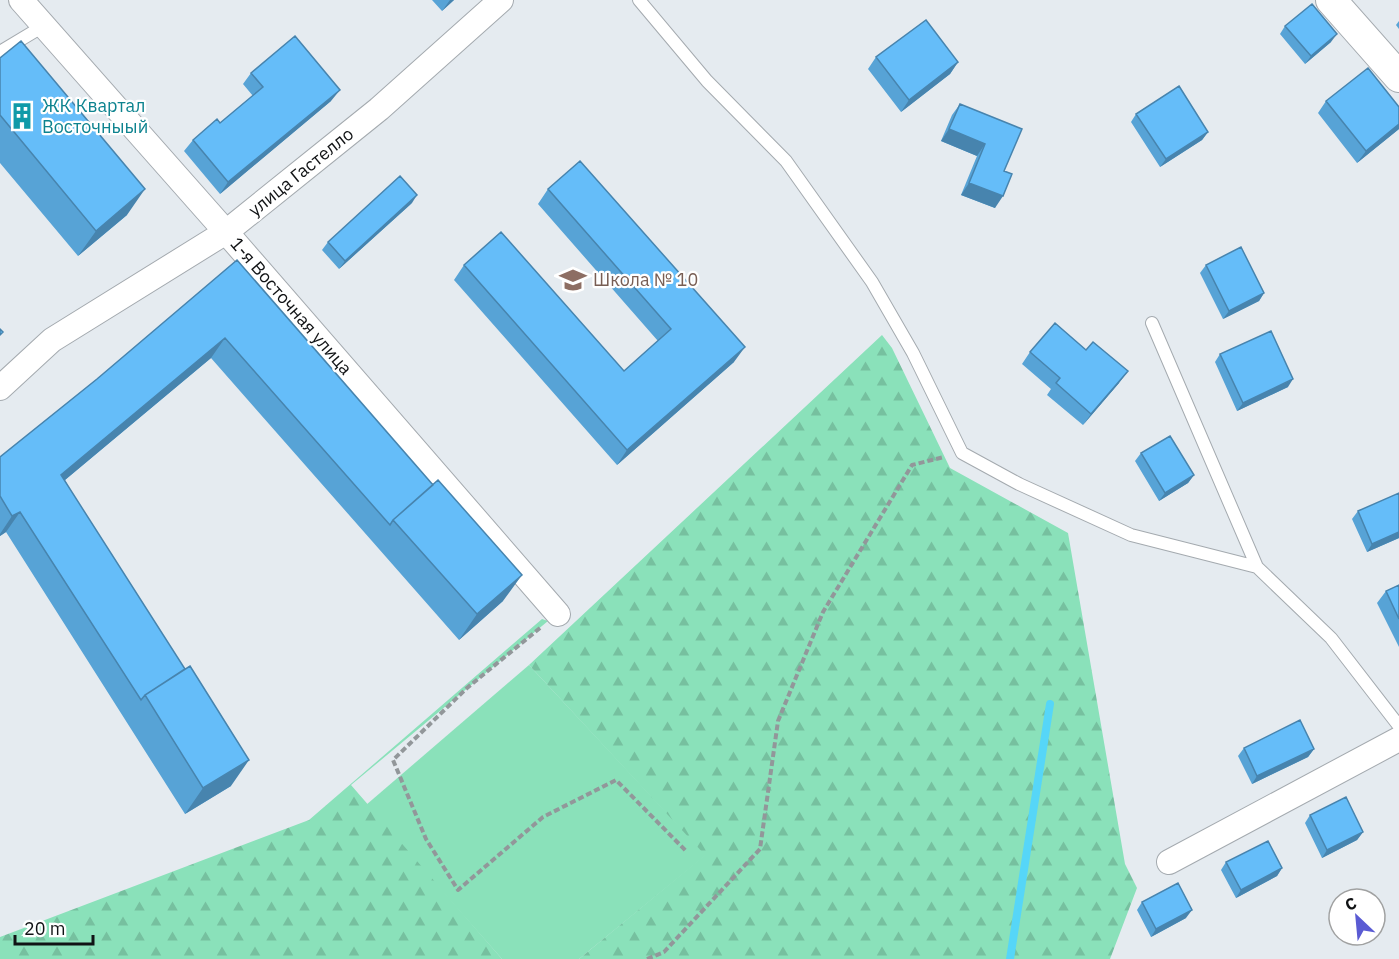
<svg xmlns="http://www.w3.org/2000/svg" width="1399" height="959" viewBox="0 0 1399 959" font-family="'IBM Plex Sans',sans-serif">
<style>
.grass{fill:#8ae1ba}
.forest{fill:url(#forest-firs)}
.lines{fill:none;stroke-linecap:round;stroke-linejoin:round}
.stream{stroke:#56d6f8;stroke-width:8}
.service-casing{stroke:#a4aaaf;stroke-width:14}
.minor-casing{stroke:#a4aaaf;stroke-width:26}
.tertiary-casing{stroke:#a4aaaf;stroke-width:32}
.path{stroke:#92979a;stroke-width:4;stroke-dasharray:6 3;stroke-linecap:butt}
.service{stroke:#fff;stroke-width:12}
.minor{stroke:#fff;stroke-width:24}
.tertiary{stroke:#fff;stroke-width:30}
.wall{fill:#57a3d6}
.shaded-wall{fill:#4784ae}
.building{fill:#65bdf9;stroke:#4784ae;stroke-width:1.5}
.labels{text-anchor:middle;stroke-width:4.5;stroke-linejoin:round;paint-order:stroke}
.culture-label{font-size:18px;fill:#0d838f;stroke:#fff;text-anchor:start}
.street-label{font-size:18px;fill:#111315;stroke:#fff}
.education-label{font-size:18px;fill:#785e54;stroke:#fff;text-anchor:start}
</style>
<defs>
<pattern id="forest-firs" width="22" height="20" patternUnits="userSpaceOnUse" patternTransform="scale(1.5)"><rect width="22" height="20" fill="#8ae1ba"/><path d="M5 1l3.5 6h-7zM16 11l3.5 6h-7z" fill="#76c09f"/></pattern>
</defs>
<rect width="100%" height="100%" fill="#e5ebf0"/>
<path class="grass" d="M529 665 706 855 579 959H502L366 805Z"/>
<path class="forest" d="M882 335 892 348 950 468 1068 533 1125 864 1137 888 1110 959H579L705 855 529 665Z
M542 619 548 621 351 785 502 959H0V937L309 820Z"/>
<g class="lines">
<path class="stream" d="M1010 959 1050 704"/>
<defs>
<path id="service" d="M639 0 707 81 786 161 872 282 913 353 962 453 1019 484 1131 535 1257 567 1331 638 1399 726
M0 52 45 25
M1152 323 1257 567"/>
<path id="minor" d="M21 0 226 232 558 614
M0 388 52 340 226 232 379 109 501 0
M1169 862 1399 739"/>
<path id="tertiary" d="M1331 0 1399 77"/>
</defs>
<use href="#service" class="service-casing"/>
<use href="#minor" class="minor-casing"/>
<use href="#tertiary" class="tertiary-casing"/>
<path class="path" d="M540 628 467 688 393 760 426 839 458 890 543 817 616 780 687 852
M647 959 664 952 760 849 778 721 823 612 912 465 944 457"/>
<use href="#service" class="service"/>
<use href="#minor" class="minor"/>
<use href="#tertiary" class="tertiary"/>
</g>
<path class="wall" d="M432 0H454L442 11Z
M1399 21V29L1396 25Z
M1285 26 1331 42 1305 64 1280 34Z
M876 57 958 62 950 74 901 112 868 69Z
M0 58 127 215 78 256 0 163Z
M251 73 331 101 220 194 184 151 193 140 220 123 253 96 243 84Z
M1326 101 1399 107V129L1357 163 1318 113Z
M960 104 1004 171 995 208 961 195 977 156 941 141 952 115Z
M1136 114 1208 132 1202 140 1160 167 1131 122Z
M548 189 734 362 617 465 454 280 464 265 624 371 658 341 538 204Z
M412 203 339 269 322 250 328 242Z
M237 260 503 601 459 640 211 358 65 480 231 786 185 814 6 532 0 536V457L97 379Z
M1206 265 1264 293 1259 301 1223 319 1200 273Z
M1086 350 1119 383 1083 425 1047 395 1051 389 1022 364 1030 352Z
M1220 354 1288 387 1237 411 1215 362Z
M1141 453 1194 475 1188 483 1159 501 1135 461Z
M1358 511 1399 538 1367 552 1352 519Z
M1399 585V647L1377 603 1386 591Z
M1244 748 1314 749 1308 757 1252 784 1238 756Z
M1310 815 1363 832 1357 840 1322 858 1305 823Z
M1226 862 1282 868 1277 876 1236 898 1221 870Z
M1142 902 1186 918 1151 937 1137 910Z"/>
<path class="shaded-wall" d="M450 0H454L442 11Z
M1337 34 1331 42 1305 64 1311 56Z
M958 62 950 74 901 112 909 100Z
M340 90 331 101 220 194 228 182Z
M1399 124V129L1357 163 1366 151Z
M949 129 985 144 977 156 941 141Z
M1208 132 1202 140 1160 167 1166 159Z
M969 183 1003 196 995 208 961 195Z
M145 189 127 215 78 256 96 231Z
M417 195 412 203 339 269 345 261Z
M1264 293 1259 301 1223 319 1229 311Z
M225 338 211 358 47 495 61 475Z
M745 347 734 362 617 465 627 450Z
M1128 371 1119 383 1083 425 1091 414Z
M1293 379 1288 387 1237 411 1243 403Z
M1194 475 1188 483 1159 501 1165 493Z
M20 512 6 532 0 536V534L12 516Z
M1399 532V538L1367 552 1372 544Z
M522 575 503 601 459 640 477 614Z
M1314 749 1308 757 1252 784 1257 776Z
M249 760 231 786 185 814 203 788Z
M1363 832 1357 840 1322 858 1327 850Z
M1282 868 1277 876 1236 898 1241 890Z
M1192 910 1186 918 1151 937 1156 929Z"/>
<path class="building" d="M1312 4 1337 34 1311 56 1285 26Z
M926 20 958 62 909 100 876 57Z
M295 36 340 90 228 182 193 140 217 119 220 123 263 87 251 73Z
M21 41 145 189 96 231 0 115V58Z
M1368 68 1399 107V124L1366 151 1326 101Z
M1179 86 1208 132 1166 159 1136 114Z
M960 104 1022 129 1004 171 1012 174 1003 196 969 183 985 144 949 129Z
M580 161 745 347 627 450 464 265 501 232 624 371 671 329 548 189Z
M400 176 417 195 345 261 328 242Z
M1241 247 1264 293 1229 311 1206 265Z
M237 260 433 485 393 520 390 525 225 338 61 475 185 669 145 695 141 700 20 512 12 516 0 496V457L97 379Z
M1055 323 1086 350 1093 342 1128 371 1091 414 1056 383 1060 378 1030 352Z
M0 329 3 332 0 335Z
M1271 331 1293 379 1243 403 1220 354Z
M1170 436 1194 475 1165 493 1141 453Z
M438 480 522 575 477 614 393 520Z
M1399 493V532L1372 544 1358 511Z
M1399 585V619L1386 591Z
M190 666 249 760 203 788 145 695Z
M1300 720 1314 749 1257 776 1244 748Z
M1346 797 1363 832 1327 850 1310 815Z
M1268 841 1282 868 1241 890 1226 862Z
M1178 883 1192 910 1156 929 1142 902Z"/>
<defs>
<symbol id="building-bare" viewBox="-9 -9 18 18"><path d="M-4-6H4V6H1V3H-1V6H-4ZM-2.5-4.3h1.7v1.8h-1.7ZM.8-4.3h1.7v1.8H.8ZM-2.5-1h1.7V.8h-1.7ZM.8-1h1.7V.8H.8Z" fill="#0f9aa8" stroke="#fff" stroke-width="2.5" paint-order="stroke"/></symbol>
<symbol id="school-bare" viewBox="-9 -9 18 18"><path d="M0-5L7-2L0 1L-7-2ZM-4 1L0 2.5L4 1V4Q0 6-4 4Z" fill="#8d6e63" stroke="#fff" stroke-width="2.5" paint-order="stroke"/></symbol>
</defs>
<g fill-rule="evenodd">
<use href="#building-bare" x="3" y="97" width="38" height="38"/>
<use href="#school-bare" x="554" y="261" width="38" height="38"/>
</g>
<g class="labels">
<g class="culture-label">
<text x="42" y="112">ЖК Квартал<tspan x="42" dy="21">Восточныый</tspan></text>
</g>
<g class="street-label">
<text transform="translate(301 172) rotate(-39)" y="6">улица Гастелло</text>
<text transform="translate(291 306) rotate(49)" y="6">1-я Восточная улица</text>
</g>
<g class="education-label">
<text x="593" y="286">Школа № 10</text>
</g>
</g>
<g transform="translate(1357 917) rotate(334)"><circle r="28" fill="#ffffff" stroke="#a0a1a1" stroke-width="1.5"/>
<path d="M0-4.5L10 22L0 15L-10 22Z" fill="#5a5bd3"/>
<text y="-9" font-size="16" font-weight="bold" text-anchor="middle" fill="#111315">С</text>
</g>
<path d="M15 935v9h78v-9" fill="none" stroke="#111315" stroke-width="3"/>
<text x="24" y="935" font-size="18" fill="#111315" stroke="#ffffff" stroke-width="4.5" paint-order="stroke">20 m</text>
</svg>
